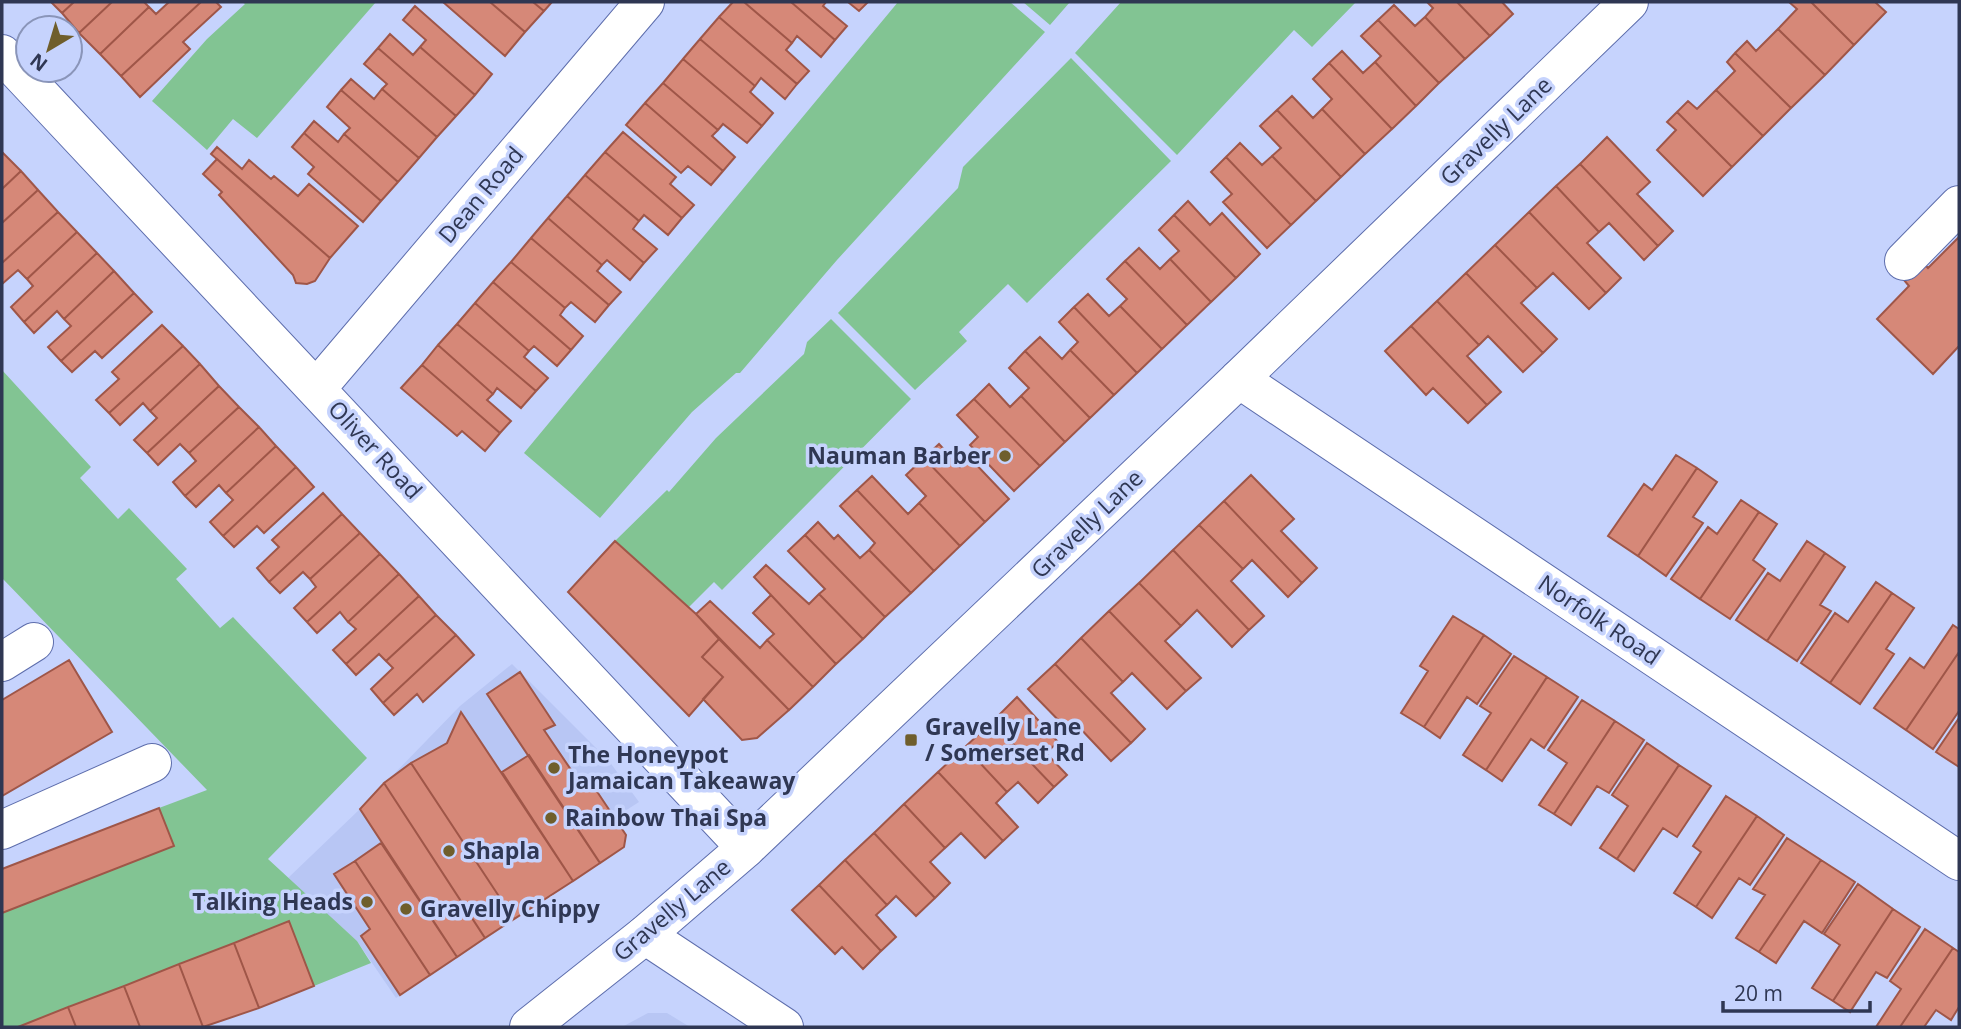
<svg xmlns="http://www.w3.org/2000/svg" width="1961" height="1029" viewBox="0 0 1961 1029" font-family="'Open Sans',sans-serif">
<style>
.built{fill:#b8c6f4}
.green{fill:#82c493}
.building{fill:#d68878;stroke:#9f5648;stroke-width:2}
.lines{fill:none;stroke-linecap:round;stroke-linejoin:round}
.minor-casing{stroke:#5d6dac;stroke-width:40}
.major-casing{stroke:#5d6dac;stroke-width:40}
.minor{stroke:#fff;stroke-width:38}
.major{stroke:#fff;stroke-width:38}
.poi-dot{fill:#6f5e2c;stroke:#c6d3fd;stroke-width:2.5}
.labels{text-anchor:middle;stroke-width:7;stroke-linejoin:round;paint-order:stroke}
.street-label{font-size:23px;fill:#2f3753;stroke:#c6d3fd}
.poi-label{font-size:23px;font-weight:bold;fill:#2f3753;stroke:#c6d3fd;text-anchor:start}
</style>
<rect width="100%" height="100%" fill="#c6d3fd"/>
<path class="built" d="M512 664 609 761 639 802 614 818 626 835 624 847 396 998 357 941 287 879 360 809 460 706Z
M648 1013H667L690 1027H622Z"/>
<path class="green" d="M242 2H376L257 138 233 119 207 150 152 101 207 39 245 4Z
M898 2H1010L1045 32 837 260 740 373H736L692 412 600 518 524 453Z
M1023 2H1070L1050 25Z
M1121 2H1356L1312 47 1294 30 1177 155 1075 53Z
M1071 58 1171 161 1027 303 1008 284 959 332 967 341 915 390 838 313 958 188 963 167Z
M831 319 911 399 722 590 714 582 689 607 615 541 667 490 669 492 716 438 804 354 807 342Z
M2 370 91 467 80 478 118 519 129 508 187 569 176 579 220 628 233 617 367 758 268 859 357 941 371 963 314 986 289 922 18 1027H2V913L173 846 159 808 207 790 2 578Z"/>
<path class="building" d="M51 2H74L62 13Z
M74 2H112L79 33 62 13Z
M112 2H144L149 7 100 54 79 33Z
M169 2H201L121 76 100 54 149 7 156 14Z
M201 2H216L221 7 183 42 190 49 140 97 121 76Z
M443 2H490L525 32 505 56Z
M490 2H533L544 11 525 32Z
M533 2H552L544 11Z
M733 2H744L792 43 786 50 809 71 797 84 719 17Z
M744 2H791L835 40 821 57 797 36 792 43Z
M791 2H826L823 6 847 26 835 40Z
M848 2H868L859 11Z
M1427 2H1457L1490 36 1465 59 1425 17 1433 8Z
M1457 2H1502L1513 14 1490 36Z
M1789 2H1811L1854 45 1825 75 1778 29 1797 9Z
M1811 2H1875L1886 12 1854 45Z
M1394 5 1415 26 1425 17 1465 59 1439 83 1378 20Z
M415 6 492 74 475 95 420 47 426 40 403 20Z
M719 17 797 84 785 99 761 78 755 86 700 39Z
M1378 20 1439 83 1416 106 1375 62 1381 56 1361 36Z
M1778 29 1825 75 1791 108 1735 53 1747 41 1756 51Z
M390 34 413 55 420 47 475 95 456 116 378 48Z
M700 39 755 86 750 92 773 113 762 126 683 59Z
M378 48 456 116 437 137 382 89 387 84 364 64Z
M1342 51 1363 73 1375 62 1416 106 1392 129 1329 63Z
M1735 53 1791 108 1763 136 1716 90 1735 71 1727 62Z
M683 59 762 126 747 143 723 124 718 130 663 83Z
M1329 63 1392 129 1365 154 1322 109 1332 99 1313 79Z
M351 79 374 99 382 89 437 137 419 158 341 90Z
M663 83 718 130 712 136 735 157 723 171 645 103Z
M341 90 419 158 398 182 344 134 350 128 327 107Z
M1716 90 1763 136 1732 167 1677 112 1688 101 1697 109Z
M1292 96 1313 118 1322 109 1365 154 1341 177 1277 110Z
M645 103 723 171 711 185 688 166 681 173 626 125Z
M1277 110 1341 177 1316 201 1272 156 1281 148 1260 126Z
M1677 112 1732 167 1703 196 1657 150 1676 130 1667 122Z
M314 121 338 142 344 134 398 182 381 201 304 133Z
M623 132 676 177 670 184 694 205 682 218 605 152Z
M304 133 381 201 363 222 308 174 314 167 292 147Z
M1607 137 1650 182 1637 194 1673 231 1658 246 1580 164Z
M1240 143 1262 165 1272 156 1316 201 1291 225 1226 157Z
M217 147 242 169 249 160 271 179 274 176 298 196 309 184 358 226 330 258 211 154Z
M2 152 21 171 2 189Z
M605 152 682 218 668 235 644 215 639 221 585 175Z
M1226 157 1291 225 1267 248 1223 202 1232 194 1211 172Z
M217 159 330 258 315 281 307 284 296 283 293 275 219 195 222 192 203 174Z
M1580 164 1658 246 1644 260 1609 223 1599 232 1556 186Z
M21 171 38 190 2 223V189Z
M585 175 639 221 633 229 657 249 644 263 567 196Z
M1556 186 1599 232 1587 243 1621 278 1606 293 1529 212Z
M38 190 58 212 2 263V223Z
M567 196 644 263 630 280 607 260 602 265 548 218Z
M1188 201 1210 225 1222 213 1260 254 1236 278 1174 215Z
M58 212 77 232 27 279 18 270 2 284V263Z
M1529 212 1606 293 1589 309 1553 273 1537 288 1495 245Z
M1174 215 1236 278 1211 302 1170 259 1179 251 1159 230Z
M548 218 602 265 597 271 621 292 609 305 531 238Z
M77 232 97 253 24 322 11 307 33 286 27 279Z
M1959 237V346L1933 374 1877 319 1909 286 1904 280 1922 262 1928 268Z
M531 238 609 305 595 322 571 302 565 308 511 262Z
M1495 245 1537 288 1521 303 1557 339 1543 353 1466 273Z
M1139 248 1160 269 1170 259 1211 302 1187 325 1125 261Z
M97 253 114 271 64 319 57 311 34 333 24 322Z
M1125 261 1187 325 1162 349 1120 306 1127 299 1107 279Z
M511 262 565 308 560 315 583 336 571 350 493 282Z
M114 271 134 293 61 361 48 347 71 326 64 319Z
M1466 273 1543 353 1523 372 1488 336 1479 345 1437 301Z
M493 282 571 350 557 366 534 346 529 351 475 303Z
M134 293 152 312 102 358 95 351 72 372 61 361Z
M1088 294 1109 316 1120 306 1162 349 1137 373 1074 307Z
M1437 301 1479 345 1467 356 1501 392 1487 405 1411 326Z
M475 303 529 351 524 357 548 378 536 391 457 324Z
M1074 307 1137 373 1114 395 1070 350 1078 342 1059 322Z
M457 324 536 391 521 408 497 388 493 394 438 345Z
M162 325 183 346 109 413 96 400 119 379 112 372Z
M1411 326 1487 405 1468 423 1433 388 1426 395 1385 351Z
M1040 337 1062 359 1070 350 1114 395 1090 418 1025 351Z
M438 345 493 394 487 400 511 421 500 433 422 365Z
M183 346 200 364 150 411 143 403 120 425 109 413Z
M1025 351 1090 418 1065 442 1021 396 1029 388 1009 368Z
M200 364 219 386 147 453 134 440 157 418 150 411Z
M422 365 500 433 485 451 462 431 457 436 401 388Z
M989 384 1010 407 1021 396 1065 442 1040 466 974 399Z
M219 386 239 407 189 453 180 444 158 465 147 453Z
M974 399 1040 466 1014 491 970 445 978 437 957 415Z
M239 407 259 427 185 496 173 482 196 461 189 453Z
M259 427 276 446 226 493 219 485 196 507 185 496Z
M939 444 960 467 969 457 1009 499 985 522 924 458Z
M276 446 296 467 223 536 210 522 233 500 226 493Z
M1676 455 1697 468 1638 556 1608 536 1644 484 1652 490Z
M924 458 985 522 960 546 919 503 926 496 906 475Z
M296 467 314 487 264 533 257 526 234 547 223 536Z
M1697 468 1717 482 1693 517 1703 523 1666 576 1638 556Z
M1251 475 1294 519 1281 531 1317 568 1302 583 1224 501Z
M872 476 908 514 919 503 960 546 934 571 857 490Z
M857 490 934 571 911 593 869 550 875 543 840 506Z
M323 493 342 514 269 582 257 568 279 547 272 540Z
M1741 500 1759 512 1700 599 1671 579 1708 527 1717 534Z
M1224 501 1302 583 1288 597 1252 560 1243 569 1199 525Z
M1759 512 1777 524 1753 560 1765 569 1730 619 1700 599Z
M342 514 360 533 310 579 303 572 280 593 269 582Z
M818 522 834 539 838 535 860 558 869 550 911 593 885 617 805 535Z
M1199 525 1243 569 1231 581 1264 616 1249 630 1173 550Z
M360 533 380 554 307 622 294 608 316 587 310 579Z
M805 535 885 617 863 639 819 594 825 589 788 551Z
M615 541 696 614 719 639 702 657 723 677 689 716 568 592Z
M1807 541 1825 553 1767 641 1736 620 1768 573 1780 581Z
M1173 550 1249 630 1232 647 1197 610 1181 626 1139 583Z
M1825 553 1845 567 1820 605 1831 611 1797 661 1767 641Z
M380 554 399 574 348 622 340 612 317 633 307 622Z
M766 565 809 604 819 594 863 639 836 664 754 577Z
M399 574 419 596 346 664 333 650 356 629 348 622Z
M1876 582 1892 593 1830 683 1801 663 1835 613 1848 622Z
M1139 583 1181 626 1165 641 1201 678 1186 691 1109 611Z
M1892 593 1914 608 1886 649 1894 654 1860 704 1830 683Z
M771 595 836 664 813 687 767 640 774 634 753 613Z
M419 596 436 615 386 661 379 654 356 675 346 664Z
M710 601 760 648 767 640 813 687 789 710 696 614Z
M1109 611 1186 691 1167 709 1132 673 1123 682 1081 638Z
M436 615 456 635 383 703 371 689 393 668 386 661Z
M1453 616 1484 635 1424 727 1401 713 1428 671 1420 666Z
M1953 625 1959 629V652L1906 730 1874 708 1910 658 1924 668Z
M456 635 474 655 423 702 417 694 394 715 383 703Z
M1484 635 1511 654 1477 704 1467 697 1440 738 1424 727Z
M1081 638 1123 682 1111 693 1145 729 1131 743 1055 664Z
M719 639 789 710 757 738 742 740 703 699 723 677 702 657Z
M1959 652V711L1933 749 1906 730Z
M1514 656 1547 677 1486 770 1463 755 1491 713 1480 706Z
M69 660 112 732 2 796V700Z
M1055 664 1131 743 1111 761 1077 725 1070 732 1028 689Z
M520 672 555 725 544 730 582 786 590 781 626 835 624 847 600 863 487 694Z
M1547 677 1578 697 1544 748 1531 739 1502 781 1486 770Z
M1017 697 1058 742 1046 753 1067 775 1054 787 992 722Z
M1582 700 1615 721 1554 814 1539 805 1567 763 1548 750Z
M461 712 573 881 514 919 411 763 447 743Z
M1959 718V767L1936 752Z
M1615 721 1644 740 1609 793 1597 786 1571 825 1554 814Z
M992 722 1054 787 1038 803 1018 782 1007 792 965 747Z
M1647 743 1679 765 1617 859 1600 848 1628 806 1612 795Z
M965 747 1007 792 996 803 1018 827 1003 841 938 772Z
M529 755 600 863 573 881 502 772Z
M411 763 514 919 485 938 384 783Z
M1679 765 1711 786 1677 837 1663 828 1634 871 1617 859Z
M938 772 1003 841 985 858 961 833 945 848 904 804Z
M384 783 485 938 457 957 360 809Z
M1726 796 1757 816 1696 907 1674 893 1701 852 1693 846Z
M904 804 945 848 930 862 950 883 935 898 874 833Z
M159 808 174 846 2 913V869Z
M1757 816 1784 835 1750 885 1739 878 1712 918 1696 907Z
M874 833 935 898 916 916 896 896 887 905 845 860Z
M1787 838 1821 860 1759 952 1736 938 1765 895 1753 889Z
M381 843 457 957 430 975 355 861Z
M845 860 887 905 876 915 896 937 881 951 819 885Z
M1821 860 1855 882 1822 933 1804 921 1776 963 1759 952Z
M355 861 430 975 400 995 361 936 370 929 334 874Z
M1858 884 1893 909 1833 1001 1812 988 1840 945 1824 934Z
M819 885 881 951 863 969 842 947 835 954 792 910Z
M1893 909 1920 927 1887 978 1876 972 1850 1012 1833 1001Z
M289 921 314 986 259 1008 234 943Z
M1925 929 1953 948 1900 1027H1876L1901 989 1890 981Z
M234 943 259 1008 203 1027 179 964Z
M1953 948 1959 952V1007L1951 1020 1936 1010 1924 1027H1900Z
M179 964 203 1027H140L124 986Z
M124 986 140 1027H76L68 1007Z
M68 1007 76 1027H18Z"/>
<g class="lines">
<defs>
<path id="minor" d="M2 54 746 848
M1904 261 1959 205
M1239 379 1959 861
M317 388 645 2
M2 662 34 642
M2 830 152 763
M645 935 784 1027"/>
<path id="major" d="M529 1027 645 935 746 848 1239 379 1629 2"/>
</defs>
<use href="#minor" class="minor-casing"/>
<use href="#major" class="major-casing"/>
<use href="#minor" class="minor"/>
<use href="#major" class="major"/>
</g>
<g class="poi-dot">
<circle cx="1005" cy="456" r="7"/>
<rect x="904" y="733" width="14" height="14" rx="3.5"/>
<circle cx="554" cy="768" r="7"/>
<circle cx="551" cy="818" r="7"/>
<circle cx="449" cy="851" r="7"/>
<circle cx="367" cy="902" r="7"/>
<circle cx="406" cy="909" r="7"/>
</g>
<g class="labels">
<g class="street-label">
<text transform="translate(1496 131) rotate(-44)" y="8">Gravelly Lane</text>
<text transform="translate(481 195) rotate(-50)" y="8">Dean Road</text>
<text transform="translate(375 450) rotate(47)" y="8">Oliver Road</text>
<text transform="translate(1087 524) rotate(-44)" y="8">Gravelly Lane</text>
<text transform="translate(1599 620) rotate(34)" y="8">Norfolk Road</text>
<text transform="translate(672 910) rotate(-40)" y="8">Gravelly Lane</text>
</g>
<g class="poi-label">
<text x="991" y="464" text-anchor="end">Nauman Barber</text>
<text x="925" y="735">Gravelly Lane<tspan x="925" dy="26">/ Somerset Rd</tspan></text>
<text x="568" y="763">The Honeypot<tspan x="568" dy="26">Jamaican Takeaway</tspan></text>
<text x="565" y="826">Rainbow Thai Spa</text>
<text x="463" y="859">Shapla</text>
<text x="353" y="910" text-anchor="end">Talking Heads</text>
<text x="420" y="917">Gravelly Chippy</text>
</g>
</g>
<rect width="1961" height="1029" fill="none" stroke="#2f3753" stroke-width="7"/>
<g transform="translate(49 49) rotate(218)"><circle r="33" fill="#c6d3fd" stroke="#8a95b9" stroke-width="2"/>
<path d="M0-5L12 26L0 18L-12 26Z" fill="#6f5e2c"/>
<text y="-10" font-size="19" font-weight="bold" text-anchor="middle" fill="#2f3753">N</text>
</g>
<path d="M1723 1001v10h147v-10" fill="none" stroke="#2f3753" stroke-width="3.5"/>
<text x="1734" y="1001" font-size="21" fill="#2f3753" stroke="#c6d3fd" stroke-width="5" paint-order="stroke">20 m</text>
</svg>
